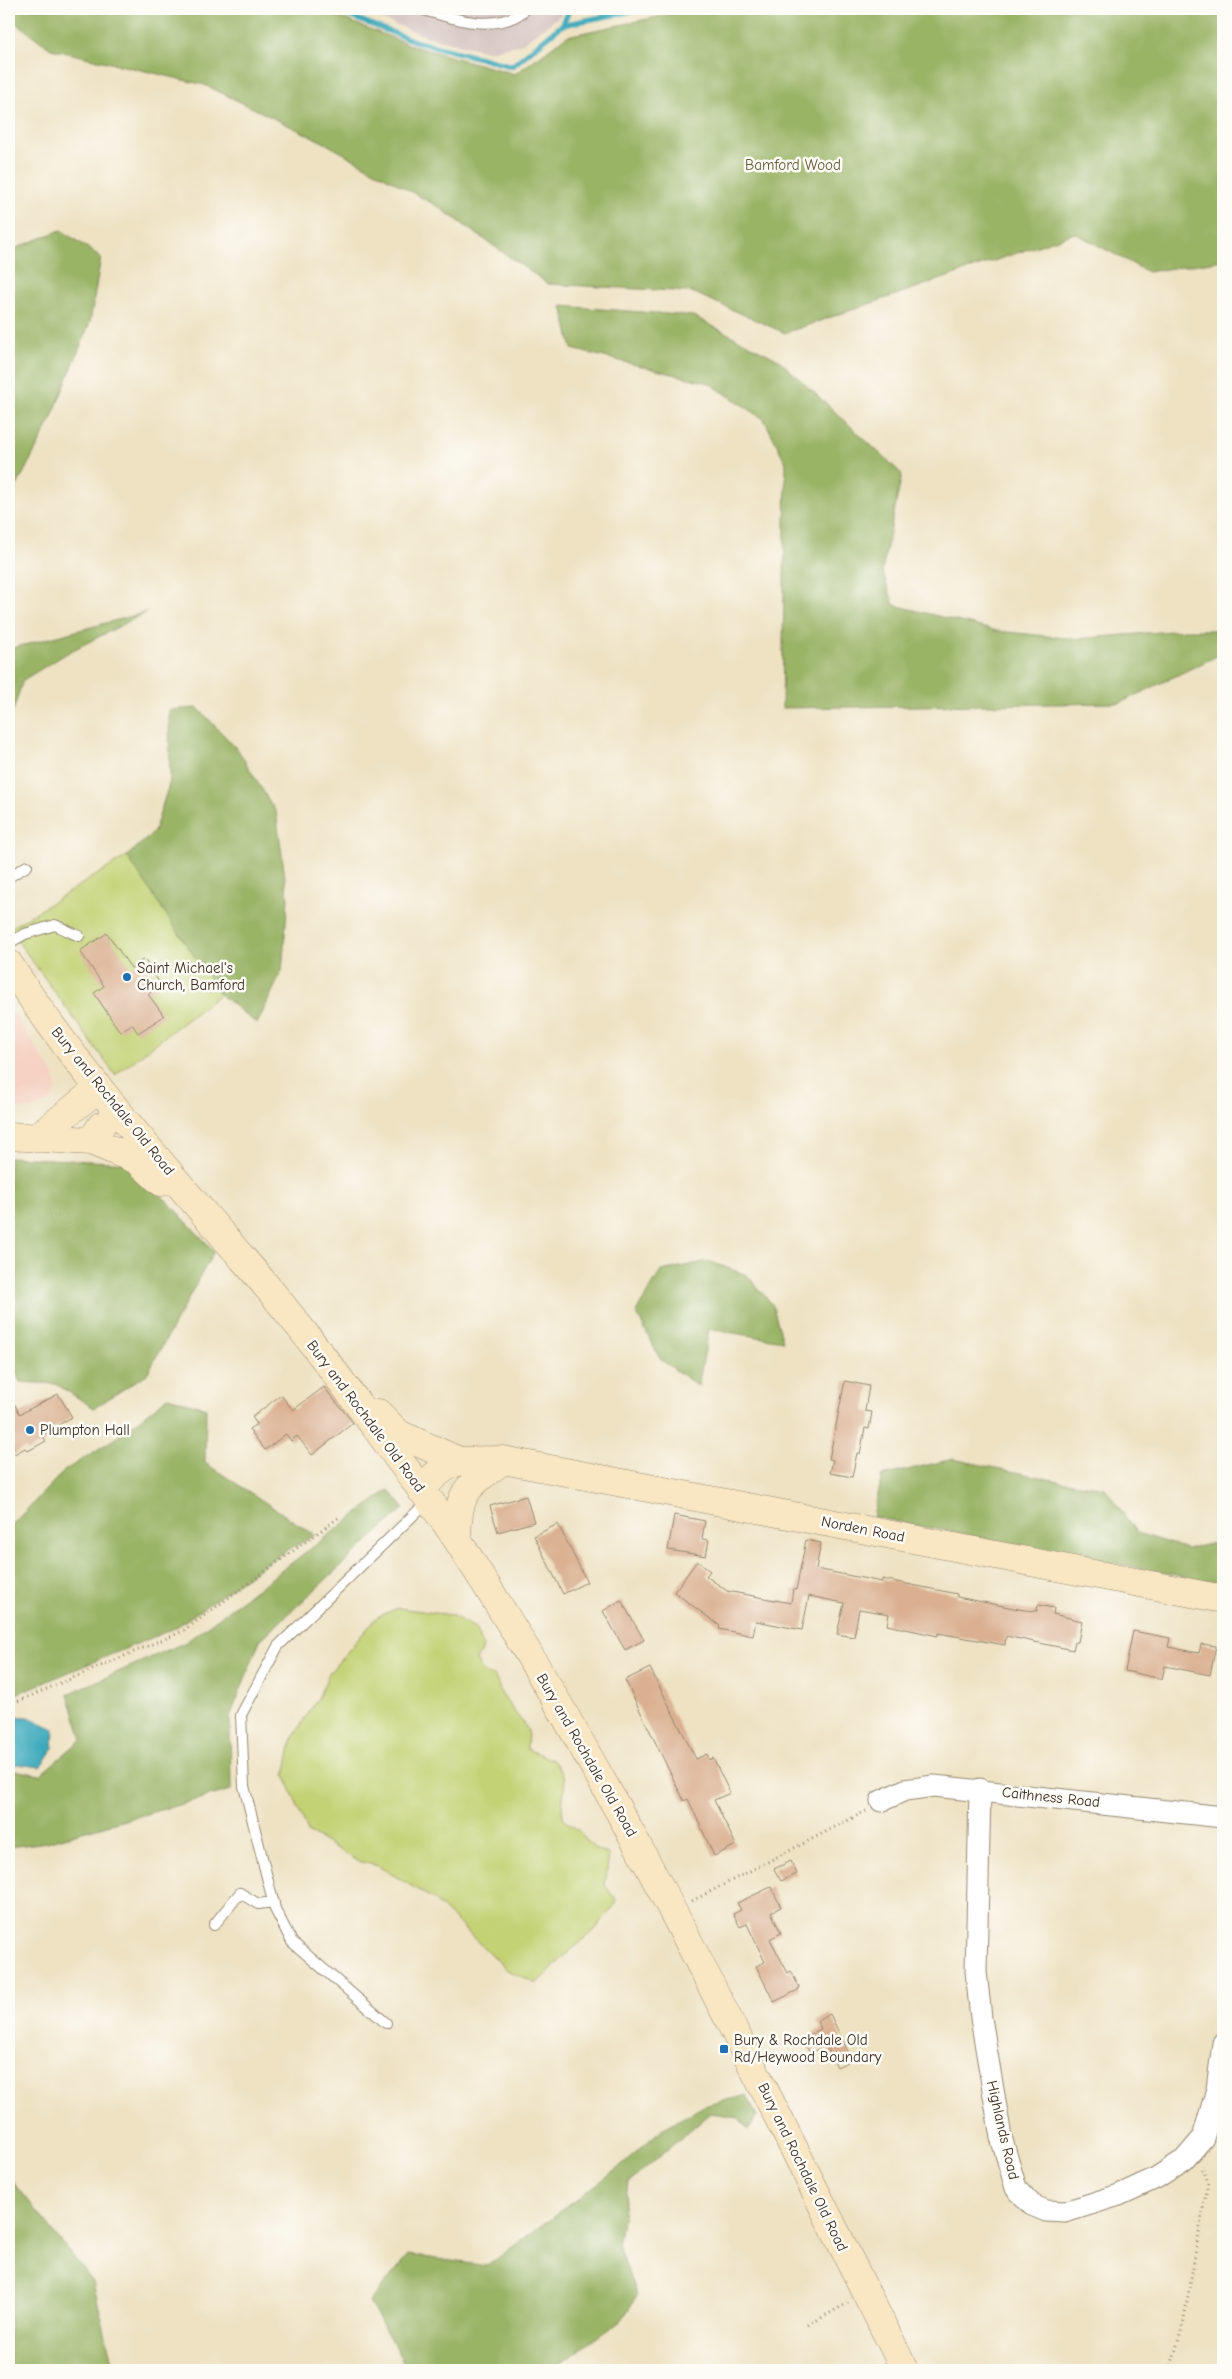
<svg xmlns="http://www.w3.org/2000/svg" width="1232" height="2379" viewBox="0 0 1232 2379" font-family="'Comic Neue',sans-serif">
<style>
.built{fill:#f5d2c3}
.industrial{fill:#d1bfbd}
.green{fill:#c3d274;stroke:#7f7e49}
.forest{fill:#9ab466;stroke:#6a6f42}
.water{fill:#3ba9bb;stroke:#3b6a6c}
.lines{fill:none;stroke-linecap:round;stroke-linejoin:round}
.stream{stroke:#3ba9bb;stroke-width:5.5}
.building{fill:#dab091}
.lane-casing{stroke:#948670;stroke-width:12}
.street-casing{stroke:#948670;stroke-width:23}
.secondary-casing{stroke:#948670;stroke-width:29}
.path{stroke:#948670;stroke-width:3;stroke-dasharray:1 4;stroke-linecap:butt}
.lane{stroke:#fff;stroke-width:10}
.street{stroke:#fff;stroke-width:21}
.secondary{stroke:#f9e7c3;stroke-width:28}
.poi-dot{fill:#1f6fb2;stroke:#fdfcf7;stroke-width:2}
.labels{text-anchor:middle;stroke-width:5;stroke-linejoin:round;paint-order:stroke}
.park-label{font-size:15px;fill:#645c38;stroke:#fdfcf7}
.poi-label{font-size:15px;fill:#3b2a1e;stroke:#fdfcf7;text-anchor:start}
.street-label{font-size:15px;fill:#3b2a1e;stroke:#fdfcf7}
</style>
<rect width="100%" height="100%" fill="#fdfcf7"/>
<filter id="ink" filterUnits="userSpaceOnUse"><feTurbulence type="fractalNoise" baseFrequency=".02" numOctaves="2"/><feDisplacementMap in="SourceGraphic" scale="10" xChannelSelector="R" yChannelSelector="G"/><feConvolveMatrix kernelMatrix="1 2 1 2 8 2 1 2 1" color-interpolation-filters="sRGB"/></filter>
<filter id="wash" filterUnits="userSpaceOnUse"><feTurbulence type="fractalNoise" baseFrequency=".0096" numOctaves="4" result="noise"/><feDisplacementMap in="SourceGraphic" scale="20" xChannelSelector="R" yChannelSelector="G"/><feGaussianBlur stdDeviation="1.12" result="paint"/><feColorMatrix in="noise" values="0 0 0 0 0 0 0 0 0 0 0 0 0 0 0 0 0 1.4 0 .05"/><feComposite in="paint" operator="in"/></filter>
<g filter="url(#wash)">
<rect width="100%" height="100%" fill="#eee2c3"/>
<path class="built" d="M9 1008 53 1073 57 1089 51 1101 32 1109 9 1108Z"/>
<path class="industrial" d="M355 9H562L561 15 521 44 488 51 428 37Z"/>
<path class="green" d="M127 856 220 994 115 1075 9 929Z
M398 1608 451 1615 475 1628 483 1647 476 1660 483 1672 495 1677 502 1695 528 1730 527 1749 553 1760 565 1778 562 1809 564 1820 578 1830 594 1848 609 1855 605 1885 617 1902 595 1930 571 1950 536 1984 507 1970 433 1899 378 1866 358 1861 308 1832 285 1775 293 1737 318 1698 330 1672 377 1617Z"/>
<path class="forest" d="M9 9H318L416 47 515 74 567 36 695 9H1223V260L1148 272 1075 233 785 333 692 292 548 284 437 206 323 142 205 85 51 49 9 18Z
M61 230 101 257 90 322 50 422 9 501V251Z
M562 306 693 316 779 360 902 474 882 571 894 605 997 631 1076 639 1184 630H1223V653L1120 703 782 708 786 463 764 419 709 383 572 349Z
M147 612 69 652 23 680 9 723V649Z
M198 708 238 750 276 812 288 899 282 971 257 1024 220 994 127 856 154 832 170 781 169 710Z
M9 1157 131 1163 214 1251 147 1374 94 1408 56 1384 20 1382 9 1357Z
M708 1261 747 1275 772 1304 783 1341 709 1329 698 1386 660 1359 636 1312 661 1271Z
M168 1397 206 1408 205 1463 315 1535 274 1558 175 1628 9 1697V1528L64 1471 117 1437Z
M953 1459 1053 1480 1105 1488 1137 1533 1187 1549 1223 1541V1584L873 1517 882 1476Z
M389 1490 404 1508 260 1640 230 1717 231 1790 47 1842 9 1847V1769L40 1775 82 1739 68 1694 186 1642Z
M747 2095 757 2116 748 2130 738 2117 710 2113 628 2183 618 2245 637 2296 621 2321 557 2366 546 2370H408L369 2302 409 2255 487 2266 617 2169 662 2129 704 2106Z
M9 2176 93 2282 114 2370H15L9 2363Z"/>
<path class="water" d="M9 1716 29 1717 54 1729 53 1749 40 1767 9 1763Z"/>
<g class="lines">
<path class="stream" d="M331 9 417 42 512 66 562 25 642 9
M562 25 570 9"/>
</g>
<g id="blocks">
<path class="building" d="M107 933 131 968 144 959 161 985 148 994 164 1016 138 1033 132 1024 120 1032 94 993 104 986 80 951Z
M845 1381 869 1386 865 1411 872 1412 869 1429 865 1428 860 1454 857 1453 852 1477 830 1473 833 1460 829 1459Z
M324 1387 353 1423 312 1455 297 1436 291 1441 286 1434 265 1450 249 1429 257 1424 252 1417 281 1395 293 1410Z
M58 1394 72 1417 42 1435 46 1441 28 1451 25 1448 9 1457V1395L20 1414Z
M526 1496 534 1522 498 1532 490 1506Z
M674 1515 705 1521 702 1539 709 1540 706 1556 668 1550Z
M558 1524 587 1582 563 1594 534 1536Z
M806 1540 821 1543 816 1569 882 1582V1579L957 1594V1597L1024 1610 1037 1611 1038 1605 1054 1608 1053 1614 1082 1621 1078 1642H1075L1073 1650 1006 1636 1005 1645 938 1633V1636L887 1625 889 1614 859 1609 854 1637 837 1634 844 1603 809 1596 802 1630 756 1621 753 1636 719 1629 720 1626 674 1592 697 1561 710 1571 706 1576 727 1591 791 1603 793 1589 796 1590Z
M621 1600 644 1640 625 1650 603 1611Z
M1133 1631 1170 1638 1168 1647 1199 1653 1201 1644 1216 1646 1210 1675 1165 1666 1162 1679 1125 1671Z
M650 1668 696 1759 707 1754 709 1760 713 1758 730 1793 714 1800 736 1845 714 1856 688 1799 684 1801 625 1680Z
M791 1861 797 1874 781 1881 774 1869Z
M771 1887 781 1907 771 1912 781 1933 770 1939 788 1973 791 1971 800 1989 774 2002 756 1966 765 1962 747 1924 740 1927 733 1914 741 1910 737 1903Z
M830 2014 852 2060 837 2067 826 2045 810 2053 802 2038 821 2029 817 2021Z"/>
</g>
</g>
<g filter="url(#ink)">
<use href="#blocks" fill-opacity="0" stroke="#948670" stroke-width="1"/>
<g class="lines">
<defs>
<path id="lane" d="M421 9C452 19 499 34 526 9
M9 877 27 866
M9 943 25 934 55 925 79 936
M214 1925 240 1893 258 1904 274 1902
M386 2023 292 1942 275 1909 244 1786 241 1715 278 1646 428 1501"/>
<path id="street" d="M980 1789 976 1971 981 2018 1001 2137 1016 2188 1032 2205 1046 2211 1065 2212 1119 2195 1156 2178 1184 2160 1203 2138 1217 2089 1223 2043
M881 1801 905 1790 934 1786 1223 1817"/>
<path id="secondary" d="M9 964C77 1070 162 1164 244 1260 296 1319 342 1382 389 1446 412 1478 437 1508 458 1541 630 1805 763 2090 905 2370
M9 1136 91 1141 101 1126
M36 1138 99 1088
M91 1141 137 1160 161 1182
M378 1413 399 1434 457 1460
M421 1490C451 1455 461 1461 503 1460L1223 1599
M457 1539C458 1490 466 1488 503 1460"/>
</defs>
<use href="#lane" class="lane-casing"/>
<use href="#street" class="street-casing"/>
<use href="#secondary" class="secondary-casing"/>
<path class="path" d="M1223 1138 1221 1153 1223 1158
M9 1705 183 1631 341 1516
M692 1901 866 1811
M808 2325 848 2303
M1170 2370 1183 2324 1208 2182 1202 2167"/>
<use href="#lane" class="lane"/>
<use href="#street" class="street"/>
<use href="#secondary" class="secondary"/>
</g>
</g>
<g class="poi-dot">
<circle cx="127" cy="977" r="5"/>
<circle cx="30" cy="1430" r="5"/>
<rect x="719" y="2044" width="10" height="10" rx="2.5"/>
</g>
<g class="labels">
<g class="park-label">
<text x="793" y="170">Bamford Wood</text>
</g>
<g class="poi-label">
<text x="137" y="973">Saint Michael's<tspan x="137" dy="17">Church, Bamford</tspan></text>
<text x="40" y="1435">Plumpton Hall</text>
<text x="734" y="2045">Bury &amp; Rochdale Old<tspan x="734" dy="17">Rd/Heywood Boundary</tspan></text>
</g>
<g class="street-label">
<text transform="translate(113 1101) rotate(51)" y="5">Bury and Rochdale Old Road</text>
<text transform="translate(366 1416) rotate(53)" y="5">Bury and Rochdale Old Road</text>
<text transform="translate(863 1529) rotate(11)" y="5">Norden Road</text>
<text transform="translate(587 1755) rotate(60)" y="5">Bury and Rochdale Old Road</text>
<text transform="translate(1051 1797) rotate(6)" y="5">Caithness Road</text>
<text transform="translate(1003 2130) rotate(77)" y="5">Highlands Road</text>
<text transform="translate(803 2167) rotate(64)" y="5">Bury and Rochdale Old Road</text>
</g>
</g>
<rect width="1232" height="2379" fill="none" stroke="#fdfcf7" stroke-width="30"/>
</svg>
